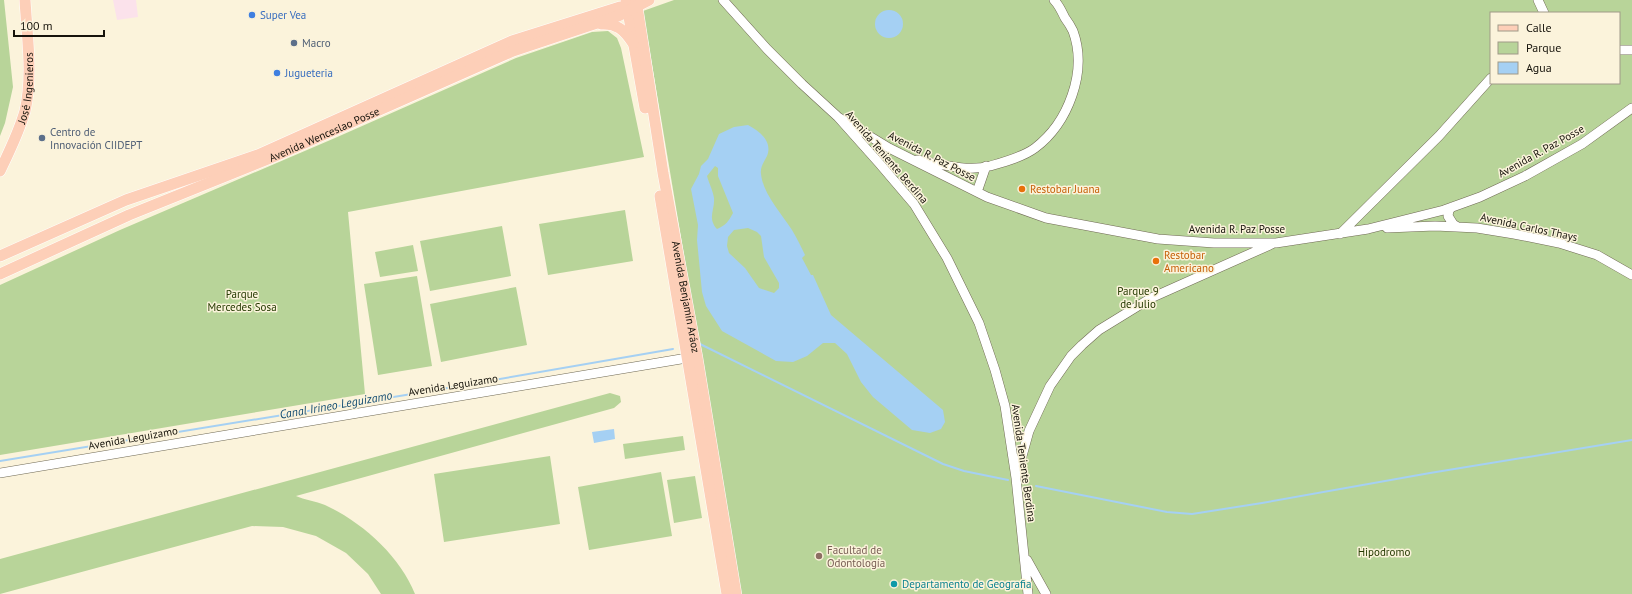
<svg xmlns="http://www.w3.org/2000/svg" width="1632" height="594" viewBox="0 0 1632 594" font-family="'PT Sans',sans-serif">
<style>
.education{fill:#fbe2eb}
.green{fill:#b8d499;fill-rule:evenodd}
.water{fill:#a5d0f3;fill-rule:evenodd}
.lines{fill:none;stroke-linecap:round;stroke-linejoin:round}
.stream{stroke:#a5d0f3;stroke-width:2}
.minor-casing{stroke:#6f6954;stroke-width:10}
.major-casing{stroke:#fff;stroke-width:12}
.minor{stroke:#fff;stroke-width:9}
.major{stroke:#fdcfb8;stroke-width:11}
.shop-dot{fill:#3f7fe0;stroke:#fbf3db;stroke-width:1.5}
.service-dot{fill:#5c6f8a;stroke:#fbf3db;stroke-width:1.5}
.food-dot{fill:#e8710a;stroke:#fbf3db;stroke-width:1.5}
.education-dot{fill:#8d6e63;stroke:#fbf3db;stroke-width:1.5}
.culture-dot{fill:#0f9aa8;stroke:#fbf3db;stroke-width:1.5}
.labels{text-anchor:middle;stroke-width:3;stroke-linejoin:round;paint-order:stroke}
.shop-label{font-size:11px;fill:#366cbe;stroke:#fbf3db;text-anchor:start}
.service-label{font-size:11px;fill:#4e5e75;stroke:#fbf3db;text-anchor:start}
.street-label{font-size:11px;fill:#16130b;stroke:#fbf3db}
.food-label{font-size:11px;fill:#c56008;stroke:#fbf3db;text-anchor:start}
.park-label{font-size:11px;fill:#243900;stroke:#fbf3db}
.education-label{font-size:11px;fill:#785e54;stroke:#fbf3db;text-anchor:start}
.culture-label{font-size:11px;fill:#0d838f;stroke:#fbf3db;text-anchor:start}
.water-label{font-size:12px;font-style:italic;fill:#164e73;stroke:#fbf3db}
</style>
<rect width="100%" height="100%" fill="#fbf3db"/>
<path class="education" d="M113 0H136L138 17 117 20Z"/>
<path class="green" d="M0 0H4L13 87 5 123 0 136Z
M674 0H1632V594H741L643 11ZM1491 13H1619V83H1491Z
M608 31 617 38 621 48 644 157 348 212 365 394 0 455V285L120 230 335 138 516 58 592 32Z
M625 210 633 261 548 275 539 224Z
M502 226 511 276 430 291 420 241Z
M413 245 418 271 380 277 375 252Z
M417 276 432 366 378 375 364 284Z
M516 287 527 345 441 362 430 304Z
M610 393 620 396 621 402 614 408 296 496C304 500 316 501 325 505 362 522 400 556 415 594H381L368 574 346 553 316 536 283 527 252 526 0 594V559Z
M683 436 685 450 625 459 623 444Z
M550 456 560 524 444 542 434 474Z
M661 472 672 536 589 550 578 487Z
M695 476 702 518 674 523 667 480Z"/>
<path class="water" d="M875 24a14 14 0 1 1 28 0a14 14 0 1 1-28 0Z
M748 125C759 131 773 141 767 156 764 162 760 167 761 174 763 194 782 214 792 230 797 238 801 247 805 255L802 258 811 275H813L831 315 943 410 945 422 941 429 930 433 912 430 873 397 861 382 847 354 835 343H823L807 356 793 362 776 361 722 331 706 306 702 292 697 240 698 225 691 189 699 174 701 166 708 159 719 134 734 127ZM715 166 718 168V176L733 213C729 221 725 226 717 229 707 218 715 210 714 198 713 191 709 183 707 176ZM748 228 757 232 761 236 764 257 779 283V288L774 293 759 288 745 268 729 253 727 246 728 237 734 230Z
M614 429 615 439 594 443 592 432Z"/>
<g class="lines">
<path class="stream" d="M700 344 943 464 964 471 1008 480
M0 461 424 392 673 349
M1036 486 1167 512 1192 514 1262 503 1430 473 1632 440"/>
<defs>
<path id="minor" d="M723 0 767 49 802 84 838 117 879 163 914 204 947 258 979 323 995 370 1005 406 1016 478 1028 594
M1538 0 1544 13
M1619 50H1632
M838 117 889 148 987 197 1046 218 1158 239 1214 243H1276L1368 229 1444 210 1480 197 1525 176 1582 144 1632 108
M917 160C940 164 967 172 990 166 1004 162 1023 157 1035 148 1068 123 1088 72 1073 31 1071 27 1068 22 1065 18 1062 12 1059 5 1054 0
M977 192 986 166
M1452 207 1449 210 1448 216 1453 224 1458 227
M1387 228 1435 226 1477 228 1514 234 1559 243 1597 255 1632 275
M1340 234 1439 136 1491 78
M0 473 693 357
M1017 474 1029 431 1050 386 1071 356 1082 345 1099 330 1151 298 1272 244
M1027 560 1046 594"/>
<g id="major">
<path d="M626 0 645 108"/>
<path id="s1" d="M636 0 663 173 697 357 736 594"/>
<path d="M601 24C617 23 624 30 633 43"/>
<path id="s2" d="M0 171C9 152 19 132 25 111 33 76 27 36 25 0"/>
<path d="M660 196 727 594"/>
<path d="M0 256 126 200 258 155 512 41 620 7"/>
<path id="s3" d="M0 274 129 215 273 157 513 51 618 16 649 0"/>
</g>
</defs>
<use href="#minor" class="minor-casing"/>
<use href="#major" class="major-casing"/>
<use href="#minor" class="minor"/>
<use href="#major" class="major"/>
</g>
<g class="shop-dot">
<circle cx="252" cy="15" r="4"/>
<circle cx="277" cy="73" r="4"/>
</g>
<g class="service-dot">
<circle cx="294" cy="43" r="4"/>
<circle cx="42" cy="138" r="4"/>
</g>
<g class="food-dot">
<circle cx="1022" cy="189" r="4"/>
<circle cx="1156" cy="261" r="4"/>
</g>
<circle class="education-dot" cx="819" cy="556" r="4"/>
<circle class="culture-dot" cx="894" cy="584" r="4"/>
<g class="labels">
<g class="shop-label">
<text x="260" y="19">Super Vea</text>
<text x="285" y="77">Jugueteria</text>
</g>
<g class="service-label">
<text x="302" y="47">Macro</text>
<text x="50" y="136">Centro de<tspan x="50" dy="13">Innovación CIIDEPT</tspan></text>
</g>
<g class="street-label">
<text dy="4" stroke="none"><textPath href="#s2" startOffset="88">José Ingenieros</textPath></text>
<text dy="4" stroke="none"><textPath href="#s3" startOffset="353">Avenida Wenceslao Posse</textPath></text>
<text transform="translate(1541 151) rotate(-29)" y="4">Avenida R. Paz Posse</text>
<text transform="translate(932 156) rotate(27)" y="4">Avenida R. Paz Posse</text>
<text transform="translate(887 157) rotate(49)" y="4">Avenida Teniente Berdina</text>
<text transform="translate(1529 227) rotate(12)" y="4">Avenida Carlos Thays</text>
<text x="1237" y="233">Avenida R. Paz Posse</text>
<text dy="4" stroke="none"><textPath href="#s1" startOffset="301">Avenida Benjamín Aráoz</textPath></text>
<text transform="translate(453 385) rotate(-9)" y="4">Avenida Leguizamo</text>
<text transform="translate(133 438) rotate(-10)" y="4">Avenida Leguizamo</text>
<text transform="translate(1024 463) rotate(82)" y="4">Avenida Teniente Berdina</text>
</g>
<g class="food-label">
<text x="1030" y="193">Restobar Juana</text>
<text x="1164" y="259">Restobar<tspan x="1164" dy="13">Americano</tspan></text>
</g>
<g class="park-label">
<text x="1138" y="295">Parque 9<tspan x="1138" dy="13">de Julio</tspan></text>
<text x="242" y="298">Parque<tspan x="242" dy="13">Mercedes Sosa</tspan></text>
<text x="1384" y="556">Hipodromo</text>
</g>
<g class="education-label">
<text x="827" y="554">Facultad de<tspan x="827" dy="13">Odontología</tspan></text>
</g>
<g class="culture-label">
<text x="902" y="588">Departamento de Geografia</text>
</g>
<g class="water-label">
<text transform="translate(336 405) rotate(-10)" y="4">Canal Irineo Leguizamo</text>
</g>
</g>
<rect x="1490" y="12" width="130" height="72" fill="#fbf3db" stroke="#9f9988"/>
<rect x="1498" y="25" width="20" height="6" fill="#fdcfb8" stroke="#9f9988"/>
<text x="1526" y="32" font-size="12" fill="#16130b">Calle</text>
<rect x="1498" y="42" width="20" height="12" fill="#b8d499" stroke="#9f9988"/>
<text x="1526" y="52" font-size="12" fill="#16130b">Parque</text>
<rect x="1498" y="62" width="20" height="12" fill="#a5d0f3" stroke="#9f9988"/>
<text x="1526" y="72" font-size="12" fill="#16130b">Agua</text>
<path d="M14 30v6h90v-6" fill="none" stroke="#16130b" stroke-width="2"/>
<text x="20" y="30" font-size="12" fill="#16130b" stroke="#fbf3db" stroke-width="3" paint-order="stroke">100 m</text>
</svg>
